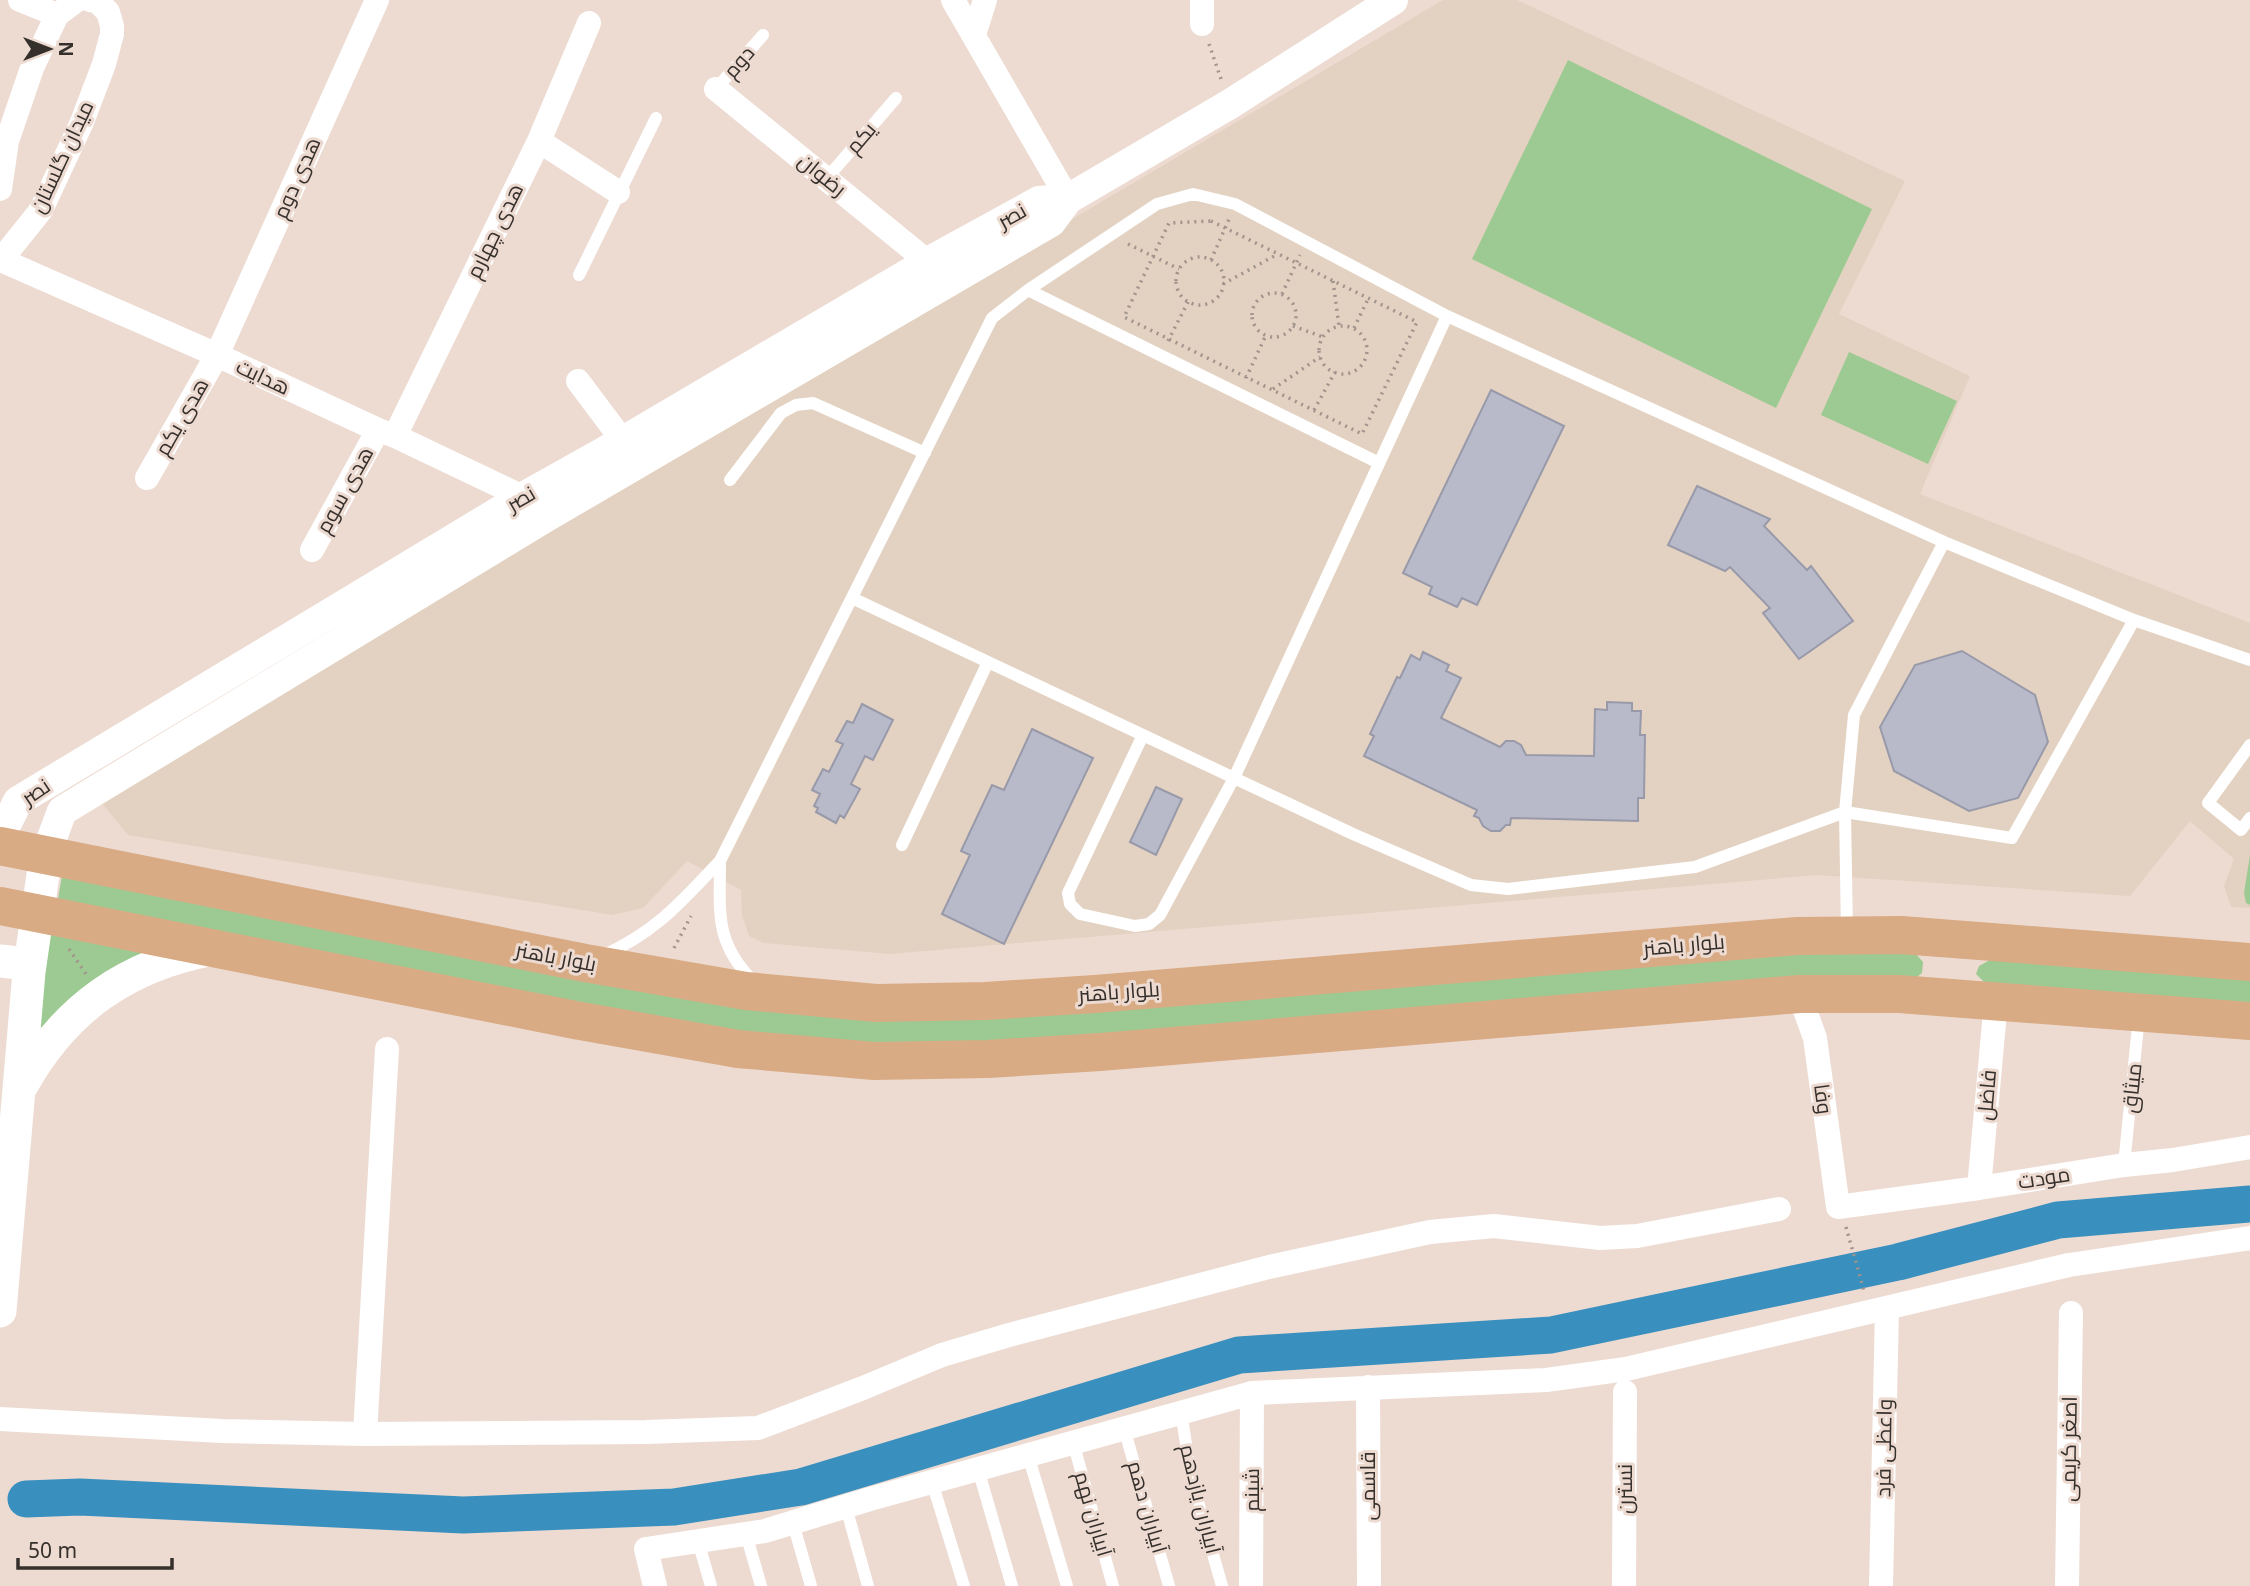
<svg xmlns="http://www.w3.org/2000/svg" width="2250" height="1586" viewBox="0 0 2250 1586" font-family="'Noto Sans',Cairo,sans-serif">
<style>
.education{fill:#e3d2c1}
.grass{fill:#9dca92}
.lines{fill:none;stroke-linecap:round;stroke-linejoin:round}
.river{stroke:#398fbe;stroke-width:37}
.building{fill:#b8baca;stroke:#9899a9;stroke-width:2}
.path{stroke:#a1948d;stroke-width:3.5;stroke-dasharray:2 5;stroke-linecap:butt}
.service{stroke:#fff;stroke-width:12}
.minor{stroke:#fff;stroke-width:24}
.tertiary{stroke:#fff;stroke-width:30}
.secondary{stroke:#fff;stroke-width:33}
.primary{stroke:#d9ab84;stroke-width:38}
.labels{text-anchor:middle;stroke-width:6;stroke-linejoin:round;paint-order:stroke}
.street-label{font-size:21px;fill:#36302c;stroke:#eddbd2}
</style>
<rect width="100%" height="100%" fill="#eddbd2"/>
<path class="education" d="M1443 0H1517L1905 181 1839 314 1970 376 1920 494 2250 623V908L2231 907 2224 886 2234 859 2190 821 2130 896 1817 875 890 954 764 943 749 936 742 915 741 890 687 861 643 908 612 915 128 835 96 796Z"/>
<path class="grass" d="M1568 60 1872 209 1776 408 1472 259Z
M1849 352 1957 401 1928 464 1821 415Z
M2250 855V905L2246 903 2244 893Z
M65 858 876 1003 1797 936 1916 954 1923 962 1922 973 1912 981 874 1061 180 955 36 1059 29 972 55 916Z
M1990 960 2250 962V1021L1988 986 1976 974 1979 966Z"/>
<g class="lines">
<path class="river" d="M26 1499 80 1497 463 1515 674 1507 801 1487 1239 1355 1551 1335 1898 1262 2058 1220 2250 1204"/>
</g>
<path class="building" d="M1491 390 1564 426 1477 605 1462 598 1457 607 1429 594 1432 587 1403 573Z
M1697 486 1770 519 1764 526 1807 570 1811 566 1853 621 1799 659 1763 613 1770 608 1730 567 1725 571 1668 545Z
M1962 651 2035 695 2048 742 2018 798 1969 811 1894 771 1880 727 1915 665Z
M1423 652 1449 665 1446 671 1461 678 1441 718 1500 747 1506 741H1514L1521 745 1526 755 1594 756 1595 709 1607 710V702L1632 703V711H1641L1640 735H1645L1644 798H1638V821L1511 818 1510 825H1506L1500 831H1491L1483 826 1479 818 1474 816 1477 810 1364 756 1374 736 1370 734 1397 677 1400 678 1411 655 1420 660Z
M862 704 893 720 873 760 865 756 851 784 860 789 844 818 840 815 836 823 816 812 818 808 814 806 820 794 812 790 823 769 829 772 843 744 836 741 847 721 853 723Z
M1032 729 1093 758 1004 944 942 914 970 855 961 851 992 785 1004 790Z
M1156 787 1182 799 1156 855 1130 842Z"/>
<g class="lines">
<path class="path" d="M1209 44 1221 79
M1211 221 1417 322 1362 434 1124 317 1169 223Z
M1128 244 1179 269
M1176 281a24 24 0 1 1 48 0a24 24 0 1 1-48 0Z
M1211 260 1230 217
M1333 281 1339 326
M1223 284 1278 254
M1252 315a22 22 0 1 1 44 0a22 22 0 1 1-44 0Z
M1282 294 1300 255
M1293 326 1323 337
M1319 350a24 24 0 1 1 48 0a24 24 0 1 1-48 0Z
M1354 328 1368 299
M1168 341 1188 302
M1246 378 1266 335
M1273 389 1320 357
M1314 410 1335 372
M674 948 691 916
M69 949 86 974
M1846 1227 1864 1291"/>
<path class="service" d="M716 89 763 35
M827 178 896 98
M579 275 656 118
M1028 290 1379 463
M730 480 781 413 796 405 813 403 925 453
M1944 542 1854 715 1845 812 2012 838 2134 620
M852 598 1353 834 1471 885 1508 889 1695 867 1845 812 1847 933
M1143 735 1068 893 1070 904 1080 914 1135 926 1149 924 1160 915 1234 778 1447 316
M2250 745 2208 803 2241 830 2250 818
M902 845 988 662
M720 861C720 913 714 942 754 982
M602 956C656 932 680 903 720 861L992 318 1028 290 1157 204 1193 194 1235 204 1447 316 1944 542 2134 620 2250 660
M2124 1165 2139 1016
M1181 1411 1191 1477 1222 1586
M1124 1428 1169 1586
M1073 1442 1113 1586
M1028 1455 1067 1586
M978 1469 1012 1586
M932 1482 964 1586
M846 1507 868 1586
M793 1523 811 1586
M746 1534 761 1586
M698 1541 711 1586"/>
<path class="minor" d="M20 0 57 15
M953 0 1068 199
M1202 0V24
M974 35 985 0
M716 89 928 262
M539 141 618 192
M0 189 7 141 32 68 57 15 77 0
M1 260 217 355 378 430 395 436 523 497
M1 260 41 210 82 122 104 64 112 34V26L108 12 97 1 90 0
M578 381 623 441
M395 436 539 141 589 23
M147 478 217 355 377 0
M312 550 378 430
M1799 994 1815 1038 1838 1207 1979 1188 2124 1165 2173 1160 2250 1147
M1979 1188 1996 1001
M1368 1387 1369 1586
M0 1419 222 1431 365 1434 646 1432 758 1428 863 1388 942 1355 1009 1335 1269 1267 1430 1232 1494 1226 1600 1238 1637 1236 1779 1209
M365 1434 387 1049
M655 1586 646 1549 765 1531 870 1499 1252 1393 1546 1380 1626 1369 2069 1265 2250 1238
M1251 1586 1252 1393
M1624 1586 1625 1392
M1881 1586 1887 1309
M2067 1586 2071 1313"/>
<path class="tertiary" d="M0 837 18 801 523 497 623 441 928 262 1039 201 1068 199
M46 854 62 811 548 516 1051 222 1068 199 1230 104 1393 0"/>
<path class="secondary" d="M0 961 18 963 29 972
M22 1085C65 1008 127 965 213 949
M0 1311 29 972 46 854"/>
<path class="primary" d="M0 846 585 963 746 991 876 1003 985 1001 1095 994 1797 936 1901 935 2250 962
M0 906 575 1020 738 1049 874 1061 988 1059 1100 1052 1799 994H1899L2250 1021"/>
</g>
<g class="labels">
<g class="street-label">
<text transform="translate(739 62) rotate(-49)" y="7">دوم</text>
<text transform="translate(861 138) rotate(-49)" y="7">یکم</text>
<text transform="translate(62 157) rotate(-65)" y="7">میدان گلستان</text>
<text transform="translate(822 175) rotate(39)" y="7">رضوان</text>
<text transform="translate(297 178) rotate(-66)" y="7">هدی دوم</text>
<text transform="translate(1012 216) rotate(-29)" y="7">نصر</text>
<text transform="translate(495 231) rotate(-64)" y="7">هدی چهارم</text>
<text transform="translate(263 377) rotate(25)" y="7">هدایت</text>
<text transform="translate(182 417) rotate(-60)" y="7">هدی یکم</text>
<text transform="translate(345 490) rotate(-61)" y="7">هدی سوم</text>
<text transform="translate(521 499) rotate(-30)" y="7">نصر</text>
<text transform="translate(36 792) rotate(-34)" y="7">نصر</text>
<text transform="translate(1684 945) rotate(-5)" y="7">بلوار باهنر</text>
<text transform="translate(556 957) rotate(11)" y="7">بلوار باهنر</text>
<text transform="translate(1119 992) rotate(-4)" y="7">بلوار باهنر</text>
<text transform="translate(2132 1088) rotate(-84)" y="7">میثاق</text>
<text transform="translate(1987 1095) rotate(-85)" y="7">فاضل</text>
<text transform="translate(1823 1099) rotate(82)" y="7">وفا</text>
<text transform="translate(2044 1178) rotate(-9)" y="7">مودت</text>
<text transform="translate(1884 1448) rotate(-89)" y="7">واعظی فرد</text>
<text transform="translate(2069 1449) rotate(-89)" y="7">اصغر کریمی</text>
<text transform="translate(1368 1486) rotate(-90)" y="7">قاسمی</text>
<text transform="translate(1625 1489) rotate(-90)" y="7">نسترن</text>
<text transform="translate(1252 1490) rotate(-90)" y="7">شبنم</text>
<text transform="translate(1200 1499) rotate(76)" y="7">آبیاران یازدهم</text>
<text transform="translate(1147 1507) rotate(74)" y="7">آبیاران دهم</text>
<text transform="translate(1093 1514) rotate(74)" y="7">آبیاران نهم</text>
</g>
</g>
<g transform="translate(49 49) rotate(90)" stroke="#eddbd2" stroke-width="5" paint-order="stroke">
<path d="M0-5L12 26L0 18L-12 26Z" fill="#36302c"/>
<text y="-10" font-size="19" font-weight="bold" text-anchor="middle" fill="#36302c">N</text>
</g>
<path d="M18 1558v10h154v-10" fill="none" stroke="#36302c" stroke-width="3.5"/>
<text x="28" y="1558" font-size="21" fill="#36302c" stroke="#eddbd2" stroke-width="5" paint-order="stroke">50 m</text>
</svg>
